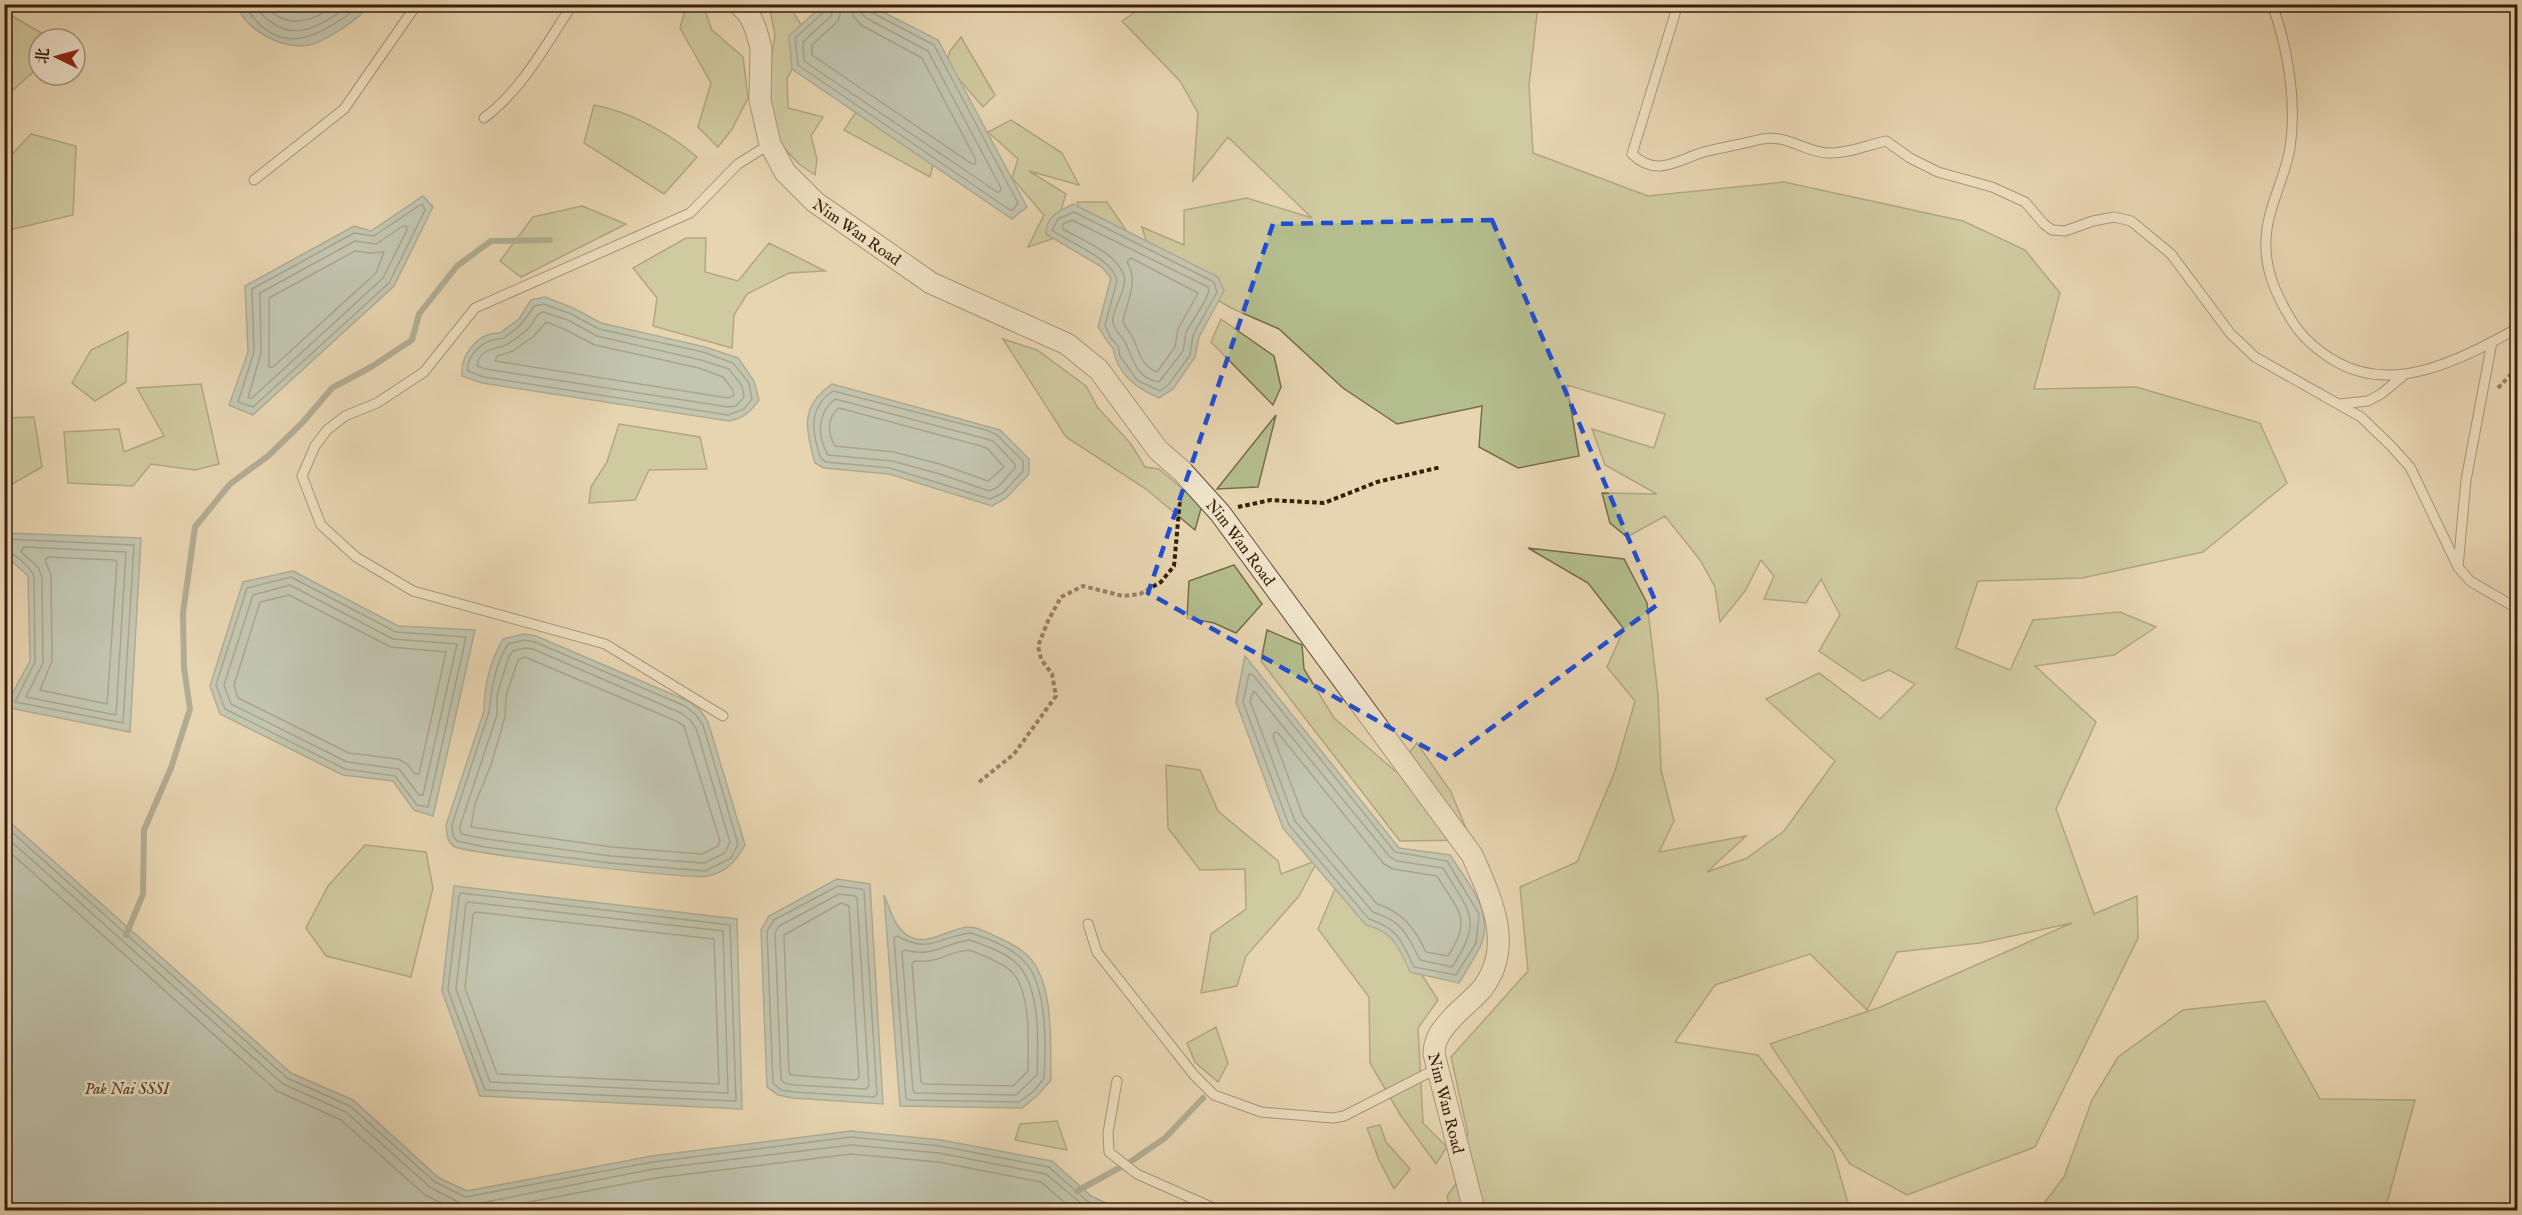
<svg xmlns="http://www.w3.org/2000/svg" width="2522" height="1215" viewBox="0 0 2522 1215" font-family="'IM FELL English','Noto Serif SC',serif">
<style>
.green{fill:#b4bd8d;stroke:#776e4c;stroke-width:1.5}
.water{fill:#98b7b3;stroke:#727a6f;stroke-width:1.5}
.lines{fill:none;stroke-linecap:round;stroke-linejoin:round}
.shore{stroke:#696a5e;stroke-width:1.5}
.stream{stroke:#727a6f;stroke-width:6}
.service-casing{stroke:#654c34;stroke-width:11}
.tertiary-casing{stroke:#654c34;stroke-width:23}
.path{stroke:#3a1e0a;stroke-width:4;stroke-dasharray:4.5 3;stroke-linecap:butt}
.service{stroke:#efe4cc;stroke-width:9}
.tertiary{stroke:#efe4cc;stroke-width:21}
.marked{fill:none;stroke:#1d4ed8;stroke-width:4.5;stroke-dasharray:12 8;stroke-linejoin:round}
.labels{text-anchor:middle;stroke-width:5;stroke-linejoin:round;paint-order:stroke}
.street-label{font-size:16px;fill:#3a1e0a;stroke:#efe4cc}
.park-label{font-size:16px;font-style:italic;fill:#58462b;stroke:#efe4cc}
</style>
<rect width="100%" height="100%" fill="#e7d5b1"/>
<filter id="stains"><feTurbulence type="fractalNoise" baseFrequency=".00333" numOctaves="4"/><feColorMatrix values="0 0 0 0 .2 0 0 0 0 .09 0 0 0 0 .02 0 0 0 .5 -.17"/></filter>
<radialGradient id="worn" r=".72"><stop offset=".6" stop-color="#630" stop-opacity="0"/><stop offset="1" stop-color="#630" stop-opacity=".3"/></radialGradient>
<path class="green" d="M1147 4 1538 5 1529 85 1533 153 1648 196 1784 182 1963 221 2025 250 2060 293 2034 389 2136 387 2260 423 2287 483 2203 552 2082 578 1978 581 1956 648 2010 670 2033 620 2120 612 2156 627 2114 655 2035 666 2096 722 2056 809 2094 914 2137 896 2138 938 2035 1147 1907 1195 1850 1164 1770 1044 1878 1008 2072 923 1980 943 1897 952 1867 1010 1810 954 1715 985 1675 1042 1758 1055 1833 1151 1850 1210H1484L1455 1155 1468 1134 1451 1057 1528 971 1520 887 1577 862 1615 771 1635 701 1607 667 1624 629 1588 583 1528 548 1624 559 1647 603 1658 695 1661 770 1674 821 1659 852 1746 836 1707 872 1747 858 1784 831 1835 761 1766 699 1819 673 1880 719 1915 684 1889 670 1863 681 1819 651 1840 615 1821 579 1806 603 1764 599 1774 576 1761 560 1745 591 1720 622 1715 587 1700 560 1665 516 1627 537 1610 523 1602 493 1657 494 1605 465 1592 429 1654 448 1665 414 1567 385 1579 456 1518 468 1479 447 1482 406 1397 424 1343 388 1279 329 1231 308 1152 260 1142 227 1184 245V210L1247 198 1312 218 1228 137 1193 181 1198 113 1180 81 1122 21Z
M679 5H703L712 30 743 57 748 98 732 129 718 147 698 127 711 83 680 28 686 7Z
M769 5 791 9 809 37 787 79 788 108 823 117 811 136 817 159 815 175 799 164 761 123 775 35Z
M5 12 52 39H39V67L5 97Z
M961 37 995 95 983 107 946 64 950 51Z
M594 105C631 112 669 133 697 157L664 194 584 143Z
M858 109 934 161 930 177 844 130Z
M1011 120 1062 153 1079 185 1029 171 1066 194 1052 239 1028 247 1044 215 1012 178 1018 159 988 132Z
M31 134 76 146 73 215 5 231V162Z
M1077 202H1107L1130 236 1097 250Z
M582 206 626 224 521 277 500 261 533 217Z
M686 238H706L705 272 738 281 769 243 825 271 789 273 747 294 734 315 732 348 653 326 657 298 633 268Z
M1221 319 1274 356 1281 387 1273 405 1211 342Z
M128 332 126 382 95 401 72 383 91 350Z
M1003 339 1037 350 1086 386 1098 408 1131 444 1145 467 1159 469 1202 505 1195 530 1146 489 1066 437Z
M201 384 219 464 195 470 151 464 133 486 68 483 64 432 119 429 124 452 164 436 137 388Z
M1276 415 1258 487 1217 489Z
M34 417 42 467 5 488V418Z
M619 424 700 437 707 469 649 470 635 500 589 503 591 487 607 462Z
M1234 565 1262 604 1236 633 1214 623 1187 618 1189 581Z
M1267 630 1302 645 1304 669 1334 718 1395 771 1417 743 1451 792 1471 840 1400 841 1261 661Z
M1166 765 1200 770 1218 811 1278 861 1281 874 1318 860 1299 896 1246 956 1237 986 1201 993 1211 934 1246 909 1245 869 1200 870 1168 828Z
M365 845 426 852 433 888 411 977 326 956 306 928 328 886Z
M1338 882 1386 918 1438 1000 1418 1028 1423 1123 1447 1147 1436 1164 1401 1116 1370 1063 1369 997 1318 929Z
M2265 1001 2320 1099 2415 1100 2385 1210H2039L2064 1177 2092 1100 2118 1057 2183 1010Z
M1216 1027 1228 1063 1218 1082 1195 1062 1187 1043Z
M1057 1121 1067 1150 1015 1140 1020 1124Z
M1380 1125 1386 1142 1410 1169 1394 1189 1379 1160 1367 1128Z
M1458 1181 1466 1210H1450L1447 1196Z"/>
<path class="water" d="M237 5V4L370 5C360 18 325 42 309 45 283 50 245 30 237 5Z
M869 5 938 40 1027 207 1012 219 792 69 789 36 823 5Z
M423 196 433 207 394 286 253 415 229 405 248 352 245 286 354 226 371 231Z
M1073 204 1218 277 1224 291 1199 337 1195 357 1173 389 1159 398C1136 388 1117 374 1113 348 1105 341 1104 334 1098 327L1111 278 1102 267 1046 234C1046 216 1058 212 1073 204Z
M545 297 573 308 601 323 705 347 738 358 754 381 759 400C750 412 744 418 729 421L482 383 462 376C460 355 478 332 500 333L519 319 531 300Z
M832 384 1000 430 1029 459V474L1006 498 992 506 889 474 824 468 815 463C806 429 799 407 832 384Z
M5 533 141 538 130 732 5 707 30 661 28 576 5 555Z
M293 571 398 626 475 630 433 816 414 810 393 781 343 775 220 714 210 686 243 582Z
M524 634 536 636 688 701 700 710 708 722 745 845C736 861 727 872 708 876 692 880 464 853 453 846 446 840 447 833 446 825L484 711C484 686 491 660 503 639Z
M1245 656 1399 848 1450 855C1467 882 1496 913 1480 947 1474 959 1466 971 1459 983L1410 972C1400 949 1393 931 1366 925L1283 828 1236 702Z
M4 817 291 1073 353 1100 439 1178 467 1191 652 1156 851 1131 941 1140 1052 1161 1091 1196 1121 1210H5Z
M837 879 870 884 883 1104 793 1098 778 1095 767 1087 761 930 769 916Z
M454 886 737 919 742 1109 480 1096 442 991Z
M884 895C891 911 894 928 910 937 928 946 949 929 967 927 977 926 988 933 997 937 1008 942 1020 948 1028 956 1055 983 1050 1045 1051 1080L1038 1095 1022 1108 900 1106Z"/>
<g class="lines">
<path class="shore" d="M244 4C278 62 321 37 362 4
M253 4C285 46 314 33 350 4
M264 4C284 30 313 23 336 4
M827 4 825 11 795 38 798 65 1010 210H1013L1018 203 934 45 871 12 867 4
M834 4 831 16 803 42 804 61 997 192H1000L1001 188 928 51 866 18 861 13 860 4
M843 4 838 21 812 45V55L972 164H975L976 160 922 58 861 25 853 16 851 4
M420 205H423L425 210 389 283 253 407 238 402 254 352 252 289 354 233 374 236Z
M1074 212 1214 282 1217 292 1193 335 1190 355 1169 384 1160 391 1137 380 1120 356 1118 346 1111 338 1105 325 1117 281C1114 259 1069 243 1052 230L1058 219Z
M1072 220 1208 287 1209 291 1205 301 1186 332 1183 351 1159 382C1136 379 1133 358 1125 342 1121 335 1114 330 1113 322 1111 308 1130 288 1123 273 1113 251 1083 241 1063 229V224Z
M403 226H406L407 230 383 278 252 398H248L261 353 260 293 355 241 376 244Z
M355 251 369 253 384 252 376 273 273 367H269V298Z
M1131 258 1198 293 1178 329 1175 347 1157 372C1141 366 1139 351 1133 338 1130 332 1125 328 1123 321 1127 301 1139 282 1127 262Z
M544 304 571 314 599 329 703 352 733 363 749 383 752 399 744 409 728 415 484 377 468 371C466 357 480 344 492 340 497 338 501 340 505 337 519 328 526 319 534 306Z
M543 312 568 320 597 336 701 360 729 369 742 386 744 397 736 406 728 407 486 369 477 366C479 346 498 351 509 343 515 339 523 334 528 329 534 323 535 314 543 312Z
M546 322 564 329 595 345 699 368 723 377 733 390 734 395 728 398 495 361 497 356 513 351 534 336Z
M833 391 986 430 997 435 1023 461V471L1003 493 990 499 890 468 826 462C819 459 819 453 817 446 811 424 812 405 833 391Z
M835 399 983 438 993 441 1015 464V468L998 487 989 491 940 474 892 461 828 455C817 436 817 413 835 399Z
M839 408 981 446 988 449 1004 467 988 481 943 465 894 452 835 446C828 434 826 418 839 408Z
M4 539 134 545 123 723 15 702 35 662 34 576C30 567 14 552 4 551
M24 547 126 552 116 715 26 697 43 663 42 577 38 567 21 552Z
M48 557 114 560 117 562 107 704 40 690 52 661 51 575 45 560Z
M291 577 396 632 466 637 428 807 417 805 395 776 345 769 225 709 216 685 247 588Z
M290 585 393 639 457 644 423 795H419L399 769 347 762 231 704 224 685 253 595Z
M289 595 391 647 446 652 419 774H415L407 764 398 759 349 753 238 698 234 685 260 602Z
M524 640 535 642 685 706 696 715 703 725 738 844 731 858 705 871 610 863 485 847 457 841 453 836 452 825 489 712C491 690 495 664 508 644Z
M525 648 533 649 681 713 690 720 696 728 730 842 725 853 704 863 611 856 486 839 461 834 460 826 497 715V695L509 656 513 651Z
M525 657 676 721 684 726 720 841 718 846 702 854 612 847 471 827 475 804 491 765 505 717 506 696 518 660Z
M1249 674 1253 675 1395 852 1447 861 1479 914 1476 943 1456 975 1414 967C1401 940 1399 929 1369 919L1289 825 1243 702Z
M1254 691 1390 857 1397 861 1443 868C1469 912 1484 919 1452 967L1420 960C1407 934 1402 921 1373 912L1295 821 1250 701Z
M1275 732 1278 733 1384 864 1393 869 1437 876C1458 911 1473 918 1448 956L1426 952C1415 929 1403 912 1377 904L1303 816 1273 736Z
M4 825 287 1078 350 1106 435 1182 465 1197 653 1162 851 1137 940 1146 1049 1167 1087 1201 1107 1210
M4 835 283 1084 346 1112 431 1188 462 1204 470 1205 654 1169 851 1145 939 1153 1046 1174 1089 1210
M4 847 277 1091 341 1120 425 1195 455 1210
M838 886 862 889 864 891 877 1094 874 1097 794 1092 781 1090 773 1083 767 931 774 920Z
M461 893 730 925 736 1101 485 1090 448 990 459 896Z
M839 894 855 896 857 898 869 1086 866 1089 795 1085 784 1083 781 1079 775 933 779 926Z
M468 902 723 931 728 1093 490 1082 456 989 466 904Z
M841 903 849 906 859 1077 856 1080 791 1075 789 1072 784 935Z
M476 912 714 939 719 1084 497 1074 465 988 473 914Z
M971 933C989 939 1011 947 1024 961 1048 986 1046 1046 1044 1078L1034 1091 1019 1102 908 1100 906 1098 894 938 897 936C932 955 938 936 971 933Z
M970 940C986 946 1008 953 1019 966 1041 991 1038 1045 1037 1075L1016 1095 915 1093 913 1090 902 952 905 950C932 958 945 943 970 940Z
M969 950C983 955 999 961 1011 971 1032 991 1028 1045 1028 1071L1013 1086 924 1084 921 1082 912 963 915 961C941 963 946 952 969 950Z
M487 1210 656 1178 851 1154 938 1162 1041 1182 1073 1210"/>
<path class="stream" d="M126 935 143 894 144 830 171 768 190 709 184 668 183 613 195 527 230 484 268 456 303 422 332 388 371 367 412 340 419 314 457 266 491 241 550 240
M1077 1191 1130 1162 1165 1138 1203 1098"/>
<defs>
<path id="service" d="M1678 4 1632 154C1657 178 1677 160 1704 152 1723 147 1743 144 1762 139 1787 134 1804 152 1828 153 1846 154 1868 145 1886 141L1910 158 1938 172 1992 187 2025 202 2044 224 2052 230 2065 231 2093 221 2114 217 2131 221 2171 254 2230 333 2255 357 2361 417 2391 446 2410 467 2458 567 2470 581 2518 609
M2272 4C2288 48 2297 102 2290 148 2284 183 2264 212 2266 249 2267 276 2278 298 2292 321 2302 337 2318 351 2335 361 2395 396 2463 358 2518 328
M484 118C523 89 546 44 573 4
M254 180 344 109 417 4
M2339 404 2368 401 2381 394 2404 375
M2458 567 2466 480 2492 342
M723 716 605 644 413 591 356 557 321 525 302 476 315 446 327 430 345 416 377 403 424 372 475 308 690 213 738 164 770 144
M1088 924 1097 952 1194 1075 1214 1095 1261 1112 1333 1118 1344 1116 1438 1068
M1117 1081 1108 1133 1109 1152 1137 1174 1218 1210"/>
<g id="tertiary">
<path id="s1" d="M739 4 750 16 756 30 761 48 760 100 770 144 785 172 815 202 931 283 1067 344 1099 370 1158 450 1182 471 1220 513 1472 855C1491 898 1515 946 1482 989 1474 998 1464 1006 1455 1015 1444 1027 1434 1037 1434 1054L1474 1210"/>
</g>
</defs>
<use href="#service" class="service-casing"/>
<use href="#tertiary" class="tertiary-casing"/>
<path class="path" d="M2498 388 2518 367
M1238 507 1271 500 1324 503 1377 482 1441 467
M979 782 1014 754 1056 696 1052 674 1041 659 1038 646 1048 621 1061 597 1083 586 1123 596 1140 594 1161 582 1174 566 1180 499"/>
<use href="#service" class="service"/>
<use href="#tertiary" class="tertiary"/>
</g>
<path d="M0 0H2522V1215H0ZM1492 220 1657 605 1448 760 1148 593 1273 224Z" fill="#e7d5b1" fill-opacity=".55" fill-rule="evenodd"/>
<path class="marked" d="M1492 220 1657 605 1448 760 1148 593 1273 224Z"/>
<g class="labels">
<g class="street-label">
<text dy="6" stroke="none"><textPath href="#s1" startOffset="273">Nim Wan Road</textPath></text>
<text dy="6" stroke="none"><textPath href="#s1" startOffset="777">Nim Wan Road</textPath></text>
<text dy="6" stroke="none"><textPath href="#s1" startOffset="1442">Nim Wan Road</textPath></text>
</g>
<g class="park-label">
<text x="127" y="1094">Pak Nai SSSI</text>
</g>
</g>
<rect width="2522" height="1215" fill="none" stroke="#e7d5b1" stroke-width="24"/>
<rect x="6" y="6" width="2510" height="1203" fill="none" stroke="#3a1e0a" stroke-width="3"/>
<rect x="12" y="12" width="2498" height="1191" fill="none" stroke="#3a1e0a" stroke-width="1.5"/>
<g transform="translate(57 57) rotate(275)"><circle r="28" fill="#efe4cc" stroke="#a7957e" stroke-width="1.5"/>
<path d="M0-4.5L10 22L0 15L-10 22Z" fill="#8f2418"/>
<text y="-9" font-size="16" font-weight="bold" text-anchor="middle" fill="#3a1e0a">北</text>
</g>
<rect width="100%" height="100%" filter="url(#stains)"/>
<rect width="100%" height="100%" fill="url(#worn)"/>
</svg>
